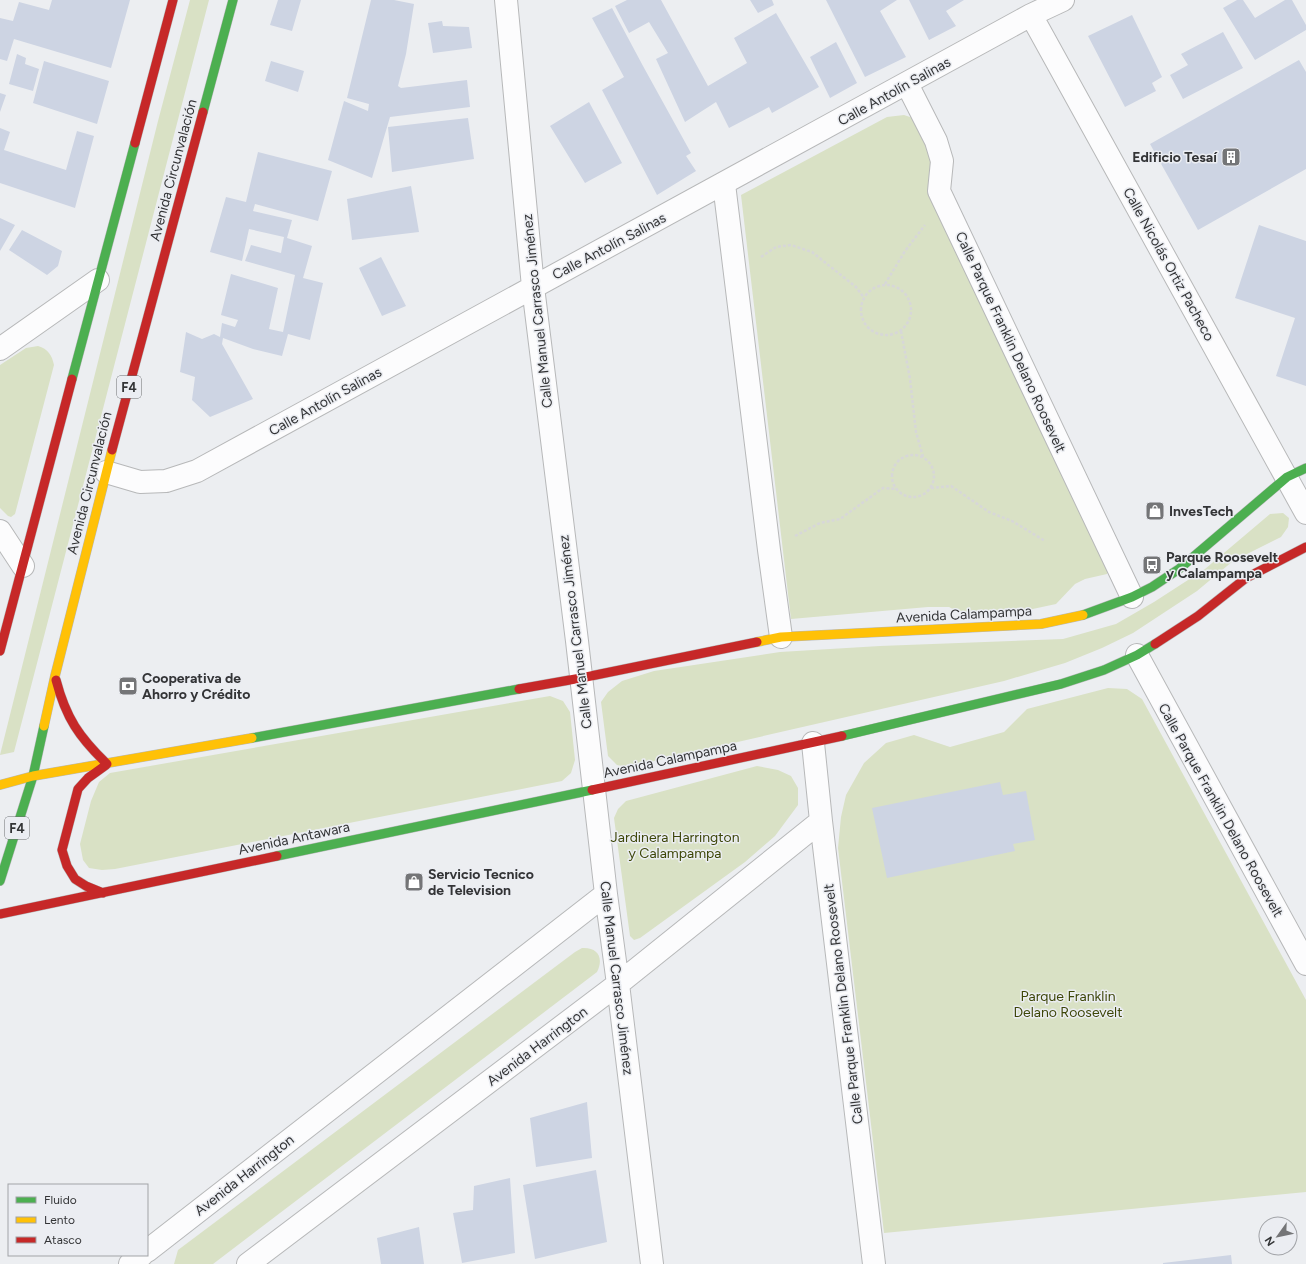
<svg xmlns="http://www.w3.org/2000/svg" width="1306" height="1264" viewBox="0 0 1306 1264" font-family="Figtree,sans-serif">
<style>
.green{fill:#d9e1c5}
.building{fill:#cdd4e3}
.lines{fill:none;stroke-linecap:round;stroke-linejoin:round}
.street-casing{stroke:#b7b8b9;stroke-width:24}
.fast-casing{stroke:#b7b8b9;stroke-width:10}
.slow-casing{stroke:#b7b8b9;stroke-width:10}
.jam-casing{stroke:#b7b8b9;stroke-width:10}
.path{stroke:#d7d7d8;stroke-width:2.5;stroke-dasharray:3 2;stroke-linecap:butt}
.street{stroke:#fcfcfd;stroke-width:22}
.fast{stroke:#4caf50;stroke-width:9}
.slow{stroke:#ffc107;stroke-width:9}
.jam{stroke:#c62828;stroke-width:9}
.labels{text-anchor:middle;stroke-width:3;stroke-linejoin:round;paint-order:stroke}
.shield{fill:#ebedf2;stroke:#6a6c6e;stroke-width:1}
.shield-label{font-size:13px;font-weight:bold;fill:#333436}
.street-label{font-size:14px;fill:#333436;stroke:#ebedf2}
.poi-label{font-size:14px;font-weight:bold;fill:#333436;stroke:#ebedf2;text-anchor:start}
.park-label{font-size:14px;fill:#3d4608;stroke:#ebedf2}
</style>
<rect width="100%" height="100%" fill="#eceef1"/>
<path class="green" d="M190 0H209L14 752 0 755 158 121Z
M904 115 916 119 1111 563 1107 574 1085 579 1075 584 1056 604 1028 610 966 616 949 607H928L791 619 741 195 887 117Z
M38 346C48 349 52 355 54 365L15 514 11 517 8 516 0 508V365L26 348Z
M1283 513 1289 518 1288 527 1281 537 1233 561 1197 591 1133 633 1102 648 1065 663 1004 681 628 767 617 765 608 756 601 702 608 692 622 681 654 671 780 652 880 646 1063 639 1116 624 1154 602 1205 569 1270 514Z
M1108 688 1127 689 1142 699 1306 1000V1192L884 1233 838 848 841 817 846 795 864 763 886 743 914 735 950 747 1004 732 1027 709Z
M550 696 563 701 570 712 575 760 571 773 562 781 115 869 102 870 89 868 83 860 80 844 91 801 99 782 110 773Z
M757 766 778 770 791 776 798 788V805L775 836 745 862 640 938 634 940 630 936 614 818 618 809 626 801Z
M582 948C598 947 604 958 597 972L213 1264H174L178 1250 575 952Z"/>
<path class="building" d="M52 0H130L111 68 14 39 7 61 0 59V18L13 21 19 2 49 10Z
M278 0H301L292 31 270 25Z
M371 0H394L414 4 406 54 398 86 401 88 467 80 470 107 390 117 372 178 328 160 344 101 368 111 369 104 347 98Z
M627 0H661L708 86 747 63 734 38 776 13 819 87 772 113 769 107 729 128 716 102 685 122 656 59 668 53 649 22 629 33 615 6Z
M750 0H772L774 5 758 13Z
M826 0H897L880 11 906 57 865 77Z
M909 0H964L946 11 956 26 929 40Z
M1237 0H1243L1255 18 1285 0H1292L1306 25V30L1255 60 1223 8Z
M612 8 643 66 691 153 686 156 696 171 657 195 602 90 624 77 592 18Z
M1132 15 1162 77 1152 83 1156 91 1125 107 1088 36Z
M442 21 443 26 469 27 472 48 433 53 428 23Z
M1223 32 1243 68 1183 99 1170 75 1188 65 1181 54Z
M836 42 857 83 830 98 810 57Z
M17 54 26 58 25 64 39 69 33 91 9 84Z
M1299 60 1306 72V169L1198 230 1150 144Z
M44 61 109 81 97 124 33 103Z
M271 61 304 71 298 92 265 81Z
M0 93 6 95 0 112Z
M589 102 622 163 585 183 550 126Z
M468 118 474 159 392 172 388 127Z
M0 128 10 132 4 150 66 170 77 131 94 136 75 208 0 183Z
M258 152 332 171 318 221 255 204 253 211 292 220 287 238 312 246 303 278 323 283 310 340 288 334 282 356 253 349 223 338 222 344 253 399 210 417 192 400 195 377 180 372 186 332 202 339 214 334 220 337 222 323 235 327 238 320 221 315 231 274 278 288 269 329 283 332 295 275 245 261 251 245 281 253 284 237 249 229 242 261 210 252 226 197 246 202Z
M411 186 419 232 352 240 347 199Z
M0 218 15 225 0 251Z
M1259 225 1306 241V386L1276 376 1295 318 1235 298Z
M22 230 62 251 58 266 47 275 9 250Z
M381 257 406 306 382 316 359 268Z
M1000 782 1003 795 1026 791 1035 840 1013 844 1015 851 887 878 872 808Z
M587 1102 592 1158 536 1167 530 1118Z
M596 1170 607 1242 535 1259 523 1185Z
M510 1178 515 1253 462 1263 453 1213 473 1210 474 1186Z
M419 1227 424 1264H381L377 1238Z
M1231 1255 1232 1264H1163V1263Z"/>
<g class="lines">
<defs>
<path id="street" d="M506 0 533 287 577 641 606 894 618 984 652 1264
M1031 15 1306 513
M907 84 936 141 942 161 939 191 1132 597
M724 184 769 550 781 637
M0 349 98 280
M106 472 140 482 166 481 197 471 1031 15 1063 0
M0 531 23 566
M1137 655 1306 964
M813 743 821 821 874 1264
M147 1251 606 894
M130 1264 142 1255
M248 1264 618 984 821 821"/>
<path id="fast" d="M203 112 233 0
M72 379 135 143
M1083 615 1132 597 1152 587 1179 569 1287 477 1306 468
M842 736 1061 684 1104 670 1137 655 1155 644
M252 738 519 689
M277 856 592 790
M0 881 33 776 44 726"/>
<path id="slow" d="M757 642 781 637 1041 624 1083 615
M44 726 55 676 112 450
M0 785 33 776 252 738"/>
<path id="jam" d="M135 143 173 0
M112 450 203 112
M1155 644 1198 616 1246 578 1306 547
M0 651 72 379
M56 680C66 718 79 737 107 764
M519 689 581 678 757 642
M592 790 842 736
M103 893 86 886 75 879 67 866 62 850 78 789 88 778 106 765
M0 914 277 856"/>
</defs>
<use href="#street" class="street-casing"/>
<use href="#fast" class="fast-casing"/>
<use href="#slow" class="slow-casing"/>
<use href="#jam" class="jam-casing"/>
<path class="path" d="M761 257 776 247 791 245 812 252 856 287 864 298
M885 284 905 251 925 225
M861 310a25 25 0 1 1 50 0a25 25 0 1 1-50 0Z
M901 331 910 379 916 432 923 457
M892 476a21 21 0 1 1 42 0a21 21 0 1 1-42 0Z
M931 488 951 486 989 512 1012 521 1045 541
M795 536 820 523 840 519 883 488 897 489"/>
<use href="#street" class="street"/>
<use href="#fast" class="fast"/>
<use href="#slow" class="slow"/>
<use href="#jam" class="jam"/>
</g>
<defs>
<symbol id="building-square" viewBox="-11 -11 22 22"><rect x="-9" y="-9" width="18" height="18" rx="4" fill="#747577" stroke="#ebedf2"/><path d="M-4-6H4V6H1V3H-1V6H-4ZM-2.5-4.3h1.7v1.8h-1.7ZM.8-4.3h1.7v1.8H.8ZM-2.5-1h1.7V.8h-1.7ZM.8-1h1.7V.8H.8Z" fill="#fff"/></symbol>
<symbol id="shop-square" viewBox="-11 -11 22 22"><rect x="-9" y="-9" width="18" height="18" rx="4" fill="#747577" stroke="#ebedf2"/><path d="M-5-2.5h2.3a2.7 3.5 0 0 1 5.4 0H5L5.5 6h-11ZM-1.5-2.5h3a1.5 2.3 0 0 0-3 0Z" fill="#fff"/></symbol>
<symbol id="bus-square" viewBox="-11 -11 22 22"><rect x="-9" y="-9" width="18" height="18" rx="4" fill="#747577" stroke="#ebedf2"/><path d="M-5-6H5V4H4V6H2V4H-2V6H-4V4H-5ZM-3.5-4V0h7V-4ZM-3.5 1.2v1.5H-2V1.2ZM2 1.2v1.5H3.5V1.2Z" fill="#fff"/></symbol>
<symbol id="bank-square" viewBox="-11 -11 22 22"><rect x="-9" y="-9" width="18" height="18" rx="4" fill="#747577" stroke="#ebedf2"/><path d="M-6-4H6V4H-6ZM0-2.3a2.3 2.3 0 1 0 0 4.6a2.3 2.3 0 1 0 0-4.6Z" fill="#fff"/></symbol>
</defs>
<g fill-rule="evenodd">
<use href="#building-square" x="1220" y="146" width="22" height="22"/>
<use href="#shop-square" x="1144" y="500" width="22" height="22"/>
<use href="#bus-square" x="1141" y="554" width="22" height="22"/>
<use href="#bank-square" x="117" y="675" width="22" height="22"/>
<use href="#shop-square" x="403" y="871" width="22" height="22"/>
</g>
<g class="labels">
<g class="shield">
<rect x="117" y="376" width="24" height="22" rx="3"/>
<rect x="5" y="817" width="24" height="22" rx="3"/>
</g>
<g class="shield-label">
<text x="129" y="392">F4</text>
<text x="17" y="833">F4</text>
</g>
<g class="street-label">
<text transform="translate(894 91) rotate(-29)" y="5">Calle Antolín Salinas</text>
<text transform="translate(173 170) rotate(-75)" y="5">Avenida Circunvalación</text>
<text transform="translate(609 246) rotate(-28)" y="5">Calle Antolín Salinas</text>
<text transform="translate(1169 264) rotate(61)" y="5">Calle Nicolás Ortiz Pacheco</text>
<text transform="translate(537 311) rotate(-96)" y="5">Calle Manuel Carrasco Jiménez</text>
<text transform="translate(1011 342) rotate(65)" y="5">Calle Parque Franklin Delano Roosevelt</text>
<text transform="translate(325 401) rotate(-29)" y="5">Calle Antolín Salinas</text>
<text transform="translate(89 483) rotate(-76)" y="5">Avenida Circunvalación</text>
<text transform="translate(964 614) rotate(-3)" y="5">Avenida Calampampa</text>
<text transform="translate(575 632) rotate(-97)" y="5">Calle Manuel Carrasco Jiménez</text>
<text transform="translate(670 759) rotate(-12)" y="5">Avenida Calampampa</text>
<text transform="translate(1221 810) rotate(61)" y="5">Calle Parque Franklin Delano Roosevelt</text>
<text transform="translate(294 838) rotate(-12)" y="5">Avenida Antawara</text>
<text transform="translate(617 978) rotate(83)" y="5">Calle Manuel Carrasco Jiménez</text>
<text transform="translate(843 1004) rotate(-97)" y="5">Calle Parque Franklin Delano Roosevelt</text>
<text transform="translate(537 1046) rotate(-37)" y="5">Avenida Harrington</text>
<text transform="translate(244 1175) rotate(-38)" y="5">Avenida Harrington</text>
</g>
<g class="poi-label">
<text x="1217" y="162" text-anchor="end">Edificio Tesaí</text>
<text x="1169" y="516">InvesTech</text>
<text x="1166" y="562">Parque Roosevelt<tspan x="1166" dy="16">y Calampampa</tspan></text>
<text x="142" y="683">Cooperativa de<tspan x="142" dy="16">Ahorro y Crédito</tspan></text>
<text x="428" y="879">Servicio Tecnico<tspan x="428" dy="16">de Television</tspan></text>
</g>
<g class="park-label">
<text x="675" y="842">Jardinera Harrington<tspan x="675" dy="16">y Calampampa</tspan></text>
<text x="1068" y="1001">Parque Franklin<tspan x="1068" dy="16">Delano Roosevelt</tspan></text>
</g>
</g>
<rect x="8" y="1184" width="140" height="72" fill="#ebedf2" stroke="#a1a3a7"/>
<rect x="16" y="1197" width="20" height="6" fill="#4caf50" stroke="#a1a3a7"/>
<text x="44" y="1204" font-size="12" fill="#333436">Fluido</text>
<rect x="16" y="1217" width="20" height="6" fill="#ffc107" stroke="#a1a3a7"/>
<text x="44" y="1224" font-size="12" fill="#333436">Lento</text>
<rect x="16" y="1237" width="20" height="6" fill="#c62828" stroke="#a1a3a7"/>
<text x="44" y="1244" font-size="12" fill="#333436">Atasco</text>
<g transform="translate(1278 1236) rotate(237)"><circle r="19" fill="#ebedf2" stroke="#a1a3a7"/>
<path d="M0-3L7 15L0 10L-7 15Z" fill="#747577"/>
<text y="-6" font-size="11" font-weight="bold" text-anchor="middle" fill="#333436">N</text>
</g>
</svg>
